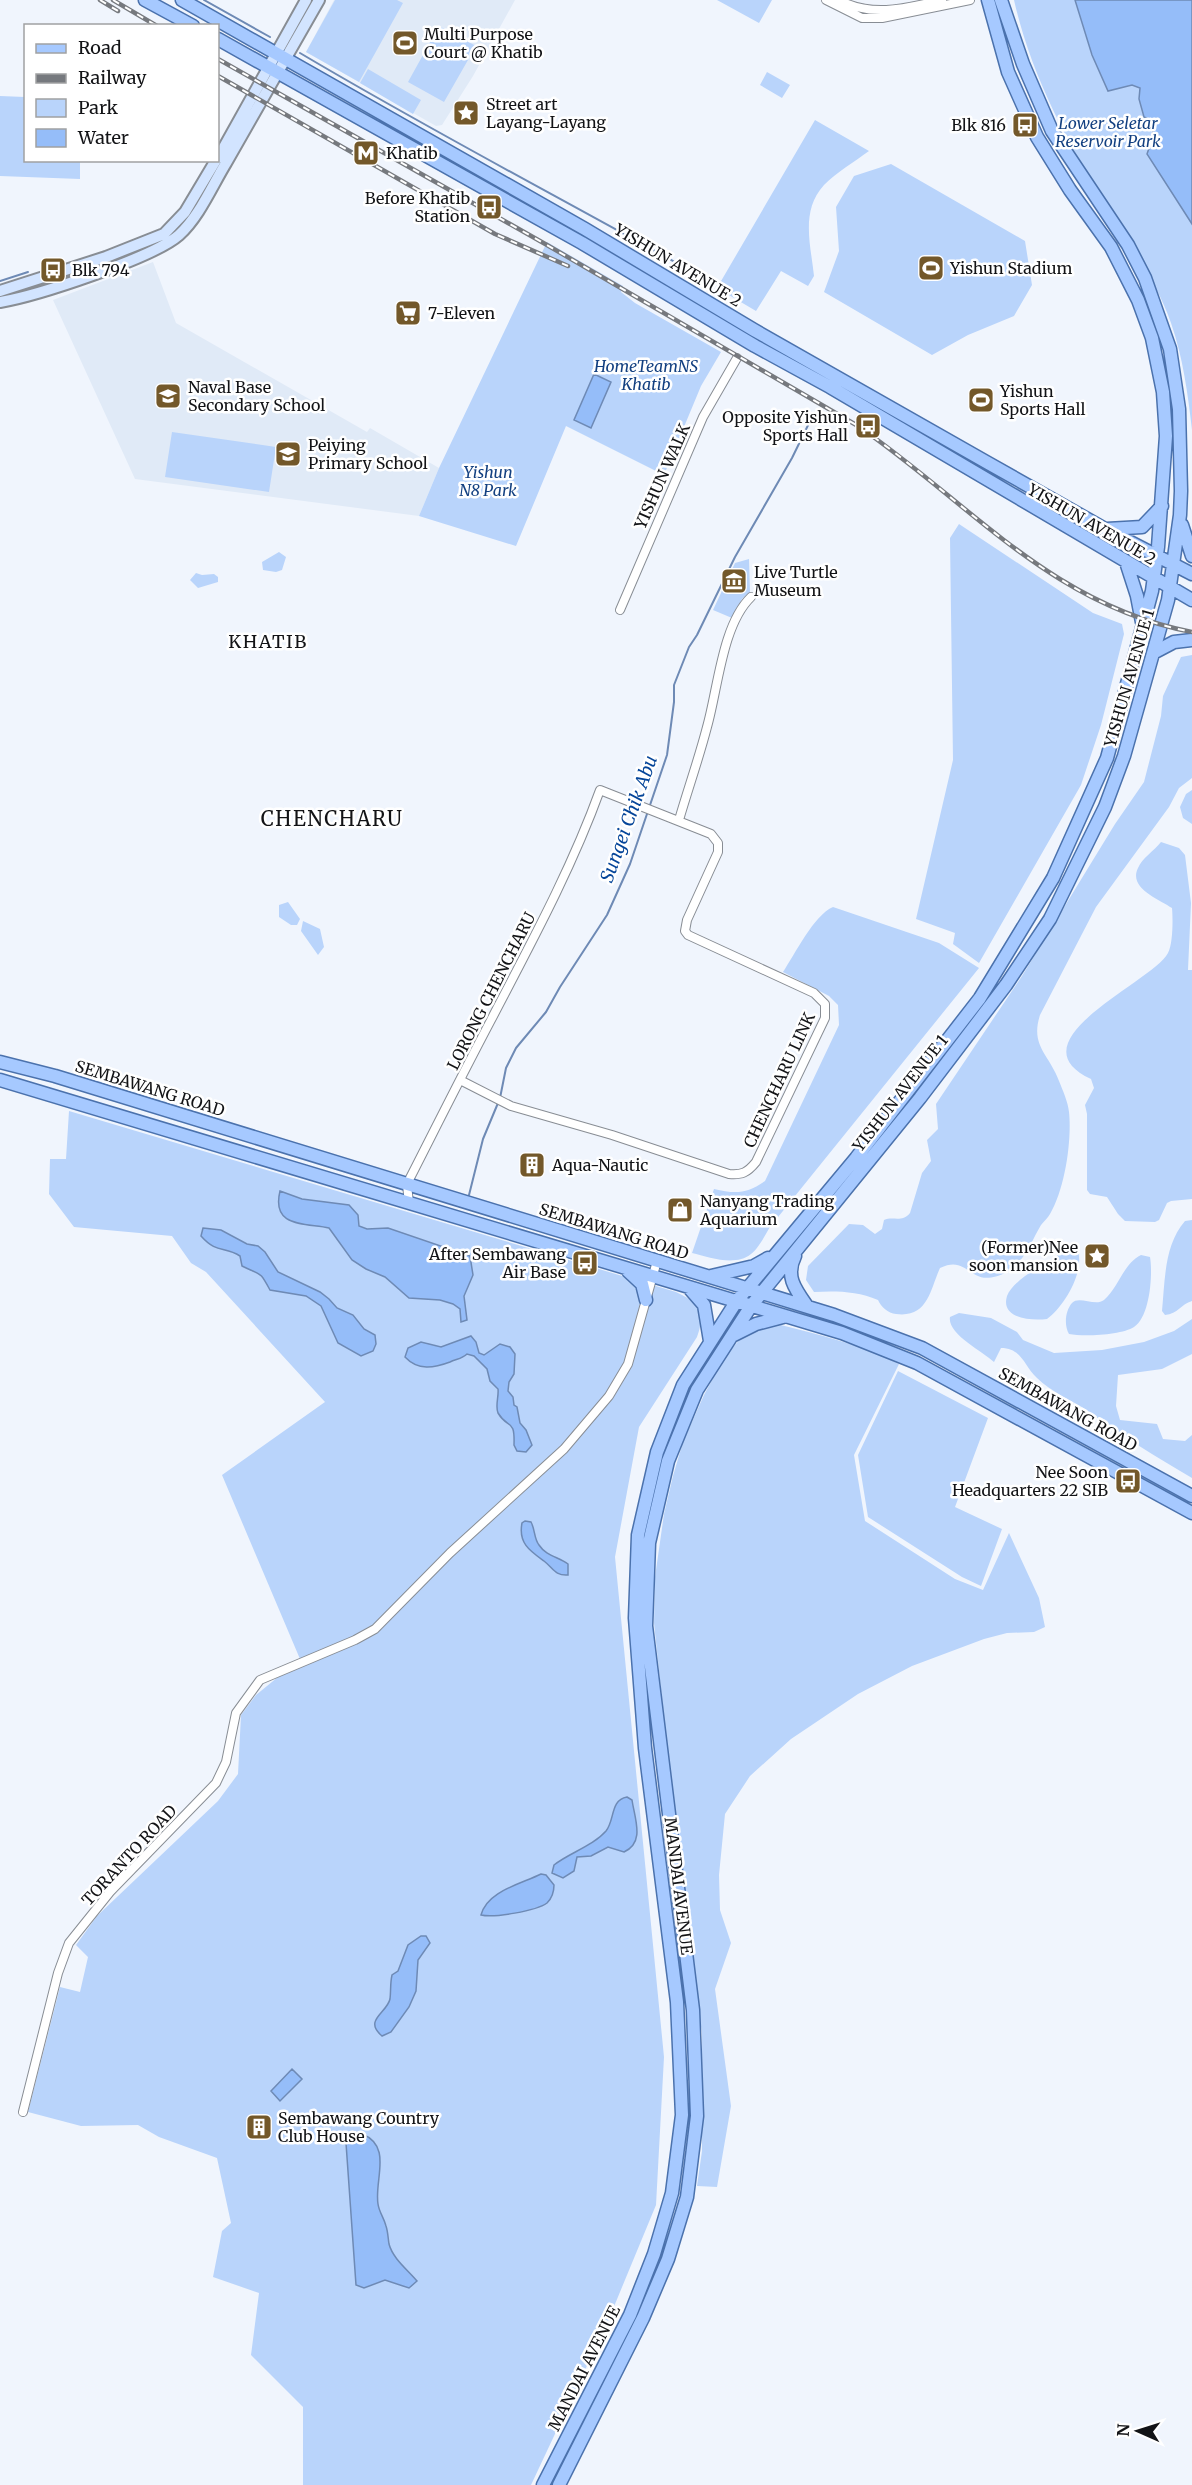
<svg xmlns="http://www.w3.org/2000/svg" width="1192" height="2485" viewBox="0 0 1192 2485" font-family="Merriweather,serif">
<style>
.built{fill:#e0eaf7}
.green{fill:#b9d4fb}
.water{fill:#95bdf9;stroke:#6e8ab5;stroke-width:1.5}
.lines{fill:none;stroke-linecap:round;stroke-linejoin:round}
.stream{stroke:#6e8ab5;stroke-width:2}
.minor-casing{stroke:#888d94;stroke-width:10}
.secondary-casing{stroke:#888d94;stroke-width:14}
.primary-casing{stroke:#4b72ad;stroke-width:15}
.minor{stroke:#fff;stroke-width:8}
.secondary{stroke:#d2e4ff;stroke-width:10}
.primary{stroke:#a6c9ff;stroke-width:12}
.rail-casing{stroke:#76797e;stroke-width:4.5}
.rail{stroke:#fff;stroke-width:2;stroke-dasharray:7;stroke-linecap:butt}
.labels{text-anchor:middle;stroke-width:5;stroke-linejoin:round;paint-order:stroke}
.poi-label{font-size:16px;fill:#121316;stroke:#fff;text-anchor:start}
.park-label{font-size:16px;font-style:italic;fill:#134081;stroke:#fff}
.street-label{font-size:16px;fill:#121316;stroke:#fff}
.neighbourhood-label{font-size:18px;letter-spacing:1.5px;fill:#121316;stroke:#fff}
.water-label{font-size:18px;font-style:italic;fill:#054599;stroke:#fff}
.quarter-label{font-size:20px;letter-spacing:1.5px;fill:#121316;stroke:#fff}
</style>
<rect width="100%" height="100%" fill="#f0f5fd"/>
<path class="built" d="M334 0H515L473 76 442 125 436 126 306 52Z
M153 262 176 323 367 432 370 428 439 468 419 516 135 479 53 300Z"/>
<path class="green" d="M335 0H397L403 3 359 82 306 52Z
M717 0H772L759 23Z
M1014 0H1075L1092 55 1108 91 1132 84 1141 88 1139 99 1143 114 1153 121C1154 130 1150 136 1150 146L1192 224V430C1188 395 1183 357 1171 323 1157 282 1129 244 1107 207 1067 142 1031 75 1014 0Z
M439 26 476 46 444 102 408 82Z
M368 69 421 100 413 114 360 83Z
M767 72 790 85 782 98 760 85Z
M0 96 25 97 26 160 80 161V179L0 176Z
M815 120 869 151C854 162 837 172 824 185 800 211 811 246 814 276L808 286 781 271 756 311 717 288Z
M891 164 1025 241 1032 285 1014 316 968 335 932 355 824 292 839 251 836 207 854 176Z
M547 242 623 286 621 292 635 303 721 352 701 386 664 475 566 426 516 546 419 516 439 468Z
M172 432 276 447 269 492 165 477Z
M959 524 1093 613 1122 624 1124 634 1101 725 1081 785 979 963 953 944 955 933 916 919 953 760 950 538Z
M279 552 286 557 282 570 276 572 263 570 262 562Z
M749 559 750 592 742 599 732 618 713 610 735 563Z
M196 573 202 575 214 574 218 577V582L198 588 190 580Z
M1192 655V778L1179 788 1169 807 1096 907 1040 1015C1030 1046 1049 1054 1059 1081 1063 1091 1068 1102 1069 1112 1072 1140 1065 1189 1050 1214 1048 1218 1044 1221 1041 1225 1032 1240 1024 1263 1007 1272 968 1292 971 1253 940 1268 930 1290 928 1318 896 1314 888 1313 881 1307 878 1300 857 1291 836 1291 814 1292L806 1280 808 1266 849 1224 863 1225 875 1234 882 1229 884 1220C893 1216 902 1223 910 1213L922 1173 931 1161 927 1140 938 1129 936 1104 1022 976 1115 824 1144 782 1161 716 1163 696 1181 657Z
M1192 790V824L1183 818 1180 807 1186 794Z
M1161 842 1179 848 1185 855 1191 903 1188 970H1192V1199L1171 1201 1167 1203 1159 1220 1155 1222 1125 1221 1118 1214 1107 1197 1090 1194 1087 1190V1114L1085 1105 1094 1088 1091 1079C1010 1041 1153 982 1168 953 1173 944 1173 919 1172 908 1159 899 1128 888 1138 868 1142 858 1154 851 1161 842Z
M288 902 300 919 297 925H291L279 917V905Z
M833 907 939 943 979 968 770 1227C765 1235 759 1248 751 1254 735 1267 709 1257 692 1253L714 1189C735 1194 747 1194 765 1181L839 1025 838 1005 829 996 783 972C795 954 814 915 833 907Z
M303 921 320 929 324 947 318 955 301 931Z
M69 1111 676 1292C700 1303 706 1312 697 1337L639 1427 615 1557 664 2057 656 2205 608 2321 531 2485H303V2407L251 2355 259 2293 213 2277 222 2231 231 2223 217 2158 159 2137 138 2125 81 2126 28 2112 60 1987 80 1992 88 1957 76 1945 97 1916 218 1801 238 1774 241 1715 256 1695 300 1659 222 1475 325 1402 206 1272 191 1263 172 1236 74 1227 49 1194 50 1159H66Z
M1192 1220V1301C1181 1304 1178 1314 1165 1315L1162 1311C1165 1281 1164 1245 1185 1221Z
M1068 1243 1075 1244C1089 1266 1065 1306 1047 1319 1032 1321 1000 1319 1007 1296 1012 1282 1042 1263 1055 1260L1062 1245Z
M1141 1255 1150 1257C1153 1274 1150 1317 1134 1327 1122 1335 1084 1337 1069 1334 1064 1326 1065 1311 1072 1303 1079 1295 1095 1307 1104 1300 1119 1287 1123 1264 1141 1255Z
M959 1313 991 1318 1017 1332 1023 1340 1054 1353 1102 1350 1144 1342 1174 1331 1192 1319V1354L1162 1369 1118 1375 1116 1406 1120 1420 1157 1424 1163 1439 1185 1441 1192 1435V1478C1156 1457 1121 1435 1088 1411 1072 1400 1051 1392 1037 1378 1024 1366 1022 1348 1001 1348L994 1362C982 1351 947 1334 950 1317Z
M777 1324C819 1335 861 1344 899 1364L854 1455 865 1521 955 1579 983 1590 1009 1533 1039 1598 1045 1627 1034 1632 1007 1633 984 1639 912 1666 858 1694 791 1739 750 1776 725 1814 719 1875 720 1910 731 1943 715 1989 731 2106 717 2187 697 2186 702 2151V2034L677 1842 654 1623 655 1577 664 1514 673 1476 683 1442 704 1395 725 1356 743 1336Z
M898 1371 988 1418 955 1507 1002 1529 981 1586 962 1577 868 1517 858 1455Z"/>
<path class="water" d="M1075 0H1192V224L1147 154C1151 144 1154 132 1153 121L1144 117 1139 99 1140 88 1132 85 1108 91 1092 55Z
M594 374 611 382 591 428 574 420Z
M280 1191 302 1199 349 1205 358 1215 359 1226 367 1229 388 1228 470 1256 473 1275 464 1296 467 1320 461 1322 460 1309 453 1304 440 1300 409 1298 385 1277 366 1269 352 1260 329 1228C305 1223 271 1228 280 1191Z
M203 1228 221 1230 247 1244 258 1246 265 1252 278 1272 320 1292 329 1299 337 1308 353 1315 364 1329 375 1335 376 1344 373 1351 361 1356 338 1343 321 1306 306 1296 270 1290C259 1270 262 1276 242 1266L240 1256C224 1246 217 1254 201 1236Z
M471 1336 476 1342 479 1353 484 1355 500 1344 510 1347 515 1354 514 1374 509 1382 508 1391 513 1397 514 1405 517 1407 520 1423 526 1430 532 1445 526 1452 517 1451 514 1445C515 1417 508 1430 498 1413 495 1406 499 1396 498 1389L490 1381 487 1369 474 1356 467 1354C462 1359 456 1359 450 1362 434 1368 418 1371 405 1357L408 1348 421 1342 441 1347Z
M525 1521 531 1522C535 1529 534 1539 539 1545 546 1556 559 1557 568 1564V1575C555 1576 553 1568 544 1561 530 1551 518 1543 522 1523Z
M627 1797 632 1800C635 1820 645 1842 624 1852L608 1847 591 1856 577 1857 574 1871 563 1878 552 1873 554 1865C569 1853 593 1846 606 1831 615 1820 610 1800 627 1797Z
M541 1874 546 1875 554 1885C554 1892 552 1898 547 1903 536 1911 494 1918 481 1915 487 1891 521 1884 541 1874Z
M421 1936H426L430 1943 418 1960 416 1991 409 2007 391 2032 382 2036C363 2020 387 2013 390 1999 391 1991 390 1984 392 1975L398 1971 408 1945Z
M292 2069 302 2079 280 2101 271 2091Z
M362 2134C393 2146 374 2180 378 2204 379 2212 384 2218 386 2226 388 2232 388 2238 389 2244 393 2259 408 2270 417 2281L409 2288 385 2280 364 2288 356 2285 346 2143 352 2136Z"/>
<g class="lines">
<path class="stream" d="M204 0 270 37
M300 53C433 132 572 204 707 280
M0 281 28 272
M500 1098 506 1068 516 1048 546 1012 560 987 607 915 630 864 667 755 674 702V685L689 647 697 635 735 557 792 458 814 413
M469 1195 483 1139 498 1103"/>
<defs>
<path id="minor" d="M826 0 862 18H882L970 0
M839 0C872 18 907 8 942 0
M620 610 703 417 737 358
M679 820C688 789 699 758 707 727 718 689 722 625 751 597
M409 1203 407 1185 410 1178C437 1125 463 1073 491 1020 530 945 571 870 600 790L711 834 718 843V852L687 920 685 931 688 935 814 993 825 1004V1018L756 1162C747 1173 742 1175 729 1174L612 1135 511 1106 460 1080
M23 2112 58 1973 69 1943 110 1892 216 1783 226 1762 236 1713 260 1680 355 1640 375 1629 450 1553 564 1449 609 1396 628 1364 657 1261"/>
<path id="secondary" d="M218 158 306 0
M0 291 106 257 164 234 185 212 216 160
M0 302C36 296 153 258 179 235 199 217 212 186 226 163 257 109 288 55 319 0"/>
<path id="primary" d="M145 0 193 26
M182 0 585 229 754 330 988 463 1105 529 1192 574
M218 39 582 243 755 346 830 387 1192 600
M1182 525 1192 556
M1107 529 1142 527 1162 506
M1126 562 1137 596 1142 622
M1155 652 1174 642 1192 640
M0 1062 55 1076 834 1315 922 1348 1192 1496
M0 1080 842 1333 917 1363 1192 1513
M795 1256C785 1276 795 1289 807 1306
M628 1271 642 1284 646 1300
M711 1276 754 1266 768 1258
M690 1289 704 1305 710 1341
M732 1336 756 1324 783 1317
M543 2485 630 2315 654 2254 672 2193 682 2115 677 2002 645 1748 635 1618 638 1535 657 1452 683 1385 736 1302 856 1158 980 998 1053 878 1107 758 1152 591 1158 547 1166 436 1163 392 1152 338 1138 300 1111 247 1070 190 1037 137 1008 72 988 0
M559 2485 643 2318 668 2259 687 2197 697 2116 693 2010 646 1626 649 1543 668 1461 697 1390 751 1306 920 1098 1006 985 1050 919 1105 807 1124 756 1168 600 1180 515 1181 491 1179 409 1170 349 1145 278 1128 245 1052 131 1023 64 1001 0"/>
</defs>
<use href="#minor" class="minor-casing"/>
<use href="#secondary" class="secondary-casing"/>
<use href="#primary" class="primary-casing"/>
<use href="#minor" class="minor"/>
<use href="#secondary" class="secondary"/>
<use href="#primary" class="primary"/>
<defs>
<path id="rail" d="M100 0 118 11
M113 0 157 26
M218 59 547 245 858 426C970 503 1051 605 1192 632
M218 76 495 234 568 266"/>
</defs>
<use href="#rail" class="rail-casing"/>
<use href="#rail" class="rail"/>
</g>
<defs>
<symbol id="stadium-square" viewBox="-11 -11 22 22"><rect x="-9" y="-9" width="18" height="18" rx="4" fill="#73582a" stroke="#fff"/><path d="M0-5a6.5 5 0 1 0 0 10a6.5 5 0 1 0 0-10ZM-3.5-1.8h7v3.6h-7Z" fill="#fff"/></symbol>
<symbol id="sight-square" viewBox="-11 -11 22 22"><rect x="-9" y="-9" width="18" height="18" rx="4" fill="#73582a" stroke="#fff"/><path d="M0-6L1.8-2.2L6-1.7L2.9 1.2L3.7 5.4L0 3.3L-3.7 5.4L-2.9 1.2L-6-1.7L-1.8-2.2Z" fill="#fff"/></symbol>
<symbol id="bus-square" viewBox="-11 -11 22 22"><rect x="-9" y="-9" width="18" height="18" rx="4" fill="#73582a" stroke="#fff"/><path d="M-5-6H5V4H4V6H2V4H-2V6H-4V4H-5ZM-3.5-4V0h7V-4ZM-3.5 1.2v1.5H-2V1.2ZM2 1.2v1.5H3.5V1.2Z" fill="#fff"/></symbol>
<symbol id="metro-square" viewBox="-11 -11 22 22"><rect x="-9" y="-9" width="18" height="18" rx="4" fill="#73582a" stroke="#fff"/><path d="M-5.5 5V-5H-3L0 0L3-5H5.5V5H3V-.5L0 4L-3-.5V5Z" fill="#fff"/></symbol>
<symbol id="supermarket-square" viewBox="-11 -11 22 22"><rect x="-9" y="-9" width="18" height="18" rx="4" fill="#73582a" stroke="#fff"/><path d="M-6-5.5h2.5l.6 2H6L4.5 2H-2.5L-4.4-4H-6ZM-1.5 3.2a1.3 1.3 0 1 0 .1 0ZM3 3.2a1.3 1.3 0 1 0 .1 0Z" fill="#fff"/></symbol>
<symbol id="school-square" viewBox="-11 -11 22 22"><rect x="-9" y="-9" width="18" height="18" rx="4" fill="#73582a" stroke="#fff"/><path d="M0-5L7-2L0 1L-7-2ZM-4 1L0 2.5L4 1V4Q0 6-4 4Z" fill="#fff"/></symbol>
<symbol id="museum-square" viewBox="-11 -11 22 22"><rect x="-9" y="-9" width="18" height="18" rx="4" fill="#73582a" stroke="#fff"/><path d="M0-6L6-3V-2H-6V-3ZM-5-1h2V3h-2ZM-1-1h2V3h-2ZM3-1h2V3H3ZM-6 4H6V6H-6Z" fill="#fff"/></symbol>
<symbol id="building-square" viewBox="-11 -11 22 22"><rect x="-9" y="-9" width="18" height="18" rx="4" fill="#73582a" stroke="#fff"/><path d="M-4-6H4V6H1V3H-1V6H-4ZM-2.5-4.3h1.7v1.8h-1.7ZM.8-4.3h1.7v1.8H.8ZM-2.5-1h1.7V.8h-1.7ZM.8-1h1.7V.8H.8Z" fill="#fff"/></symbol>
<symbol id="shop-square" viewBox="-11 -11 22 22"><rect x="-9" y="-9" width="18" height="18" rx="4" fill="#73582a" stroke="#fff"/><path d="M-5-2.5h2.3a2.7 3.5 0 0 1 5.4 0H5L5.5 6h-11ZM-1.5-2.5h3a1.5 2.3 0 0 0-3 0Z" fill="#fff"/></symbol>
</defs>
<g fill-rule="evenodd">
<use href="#stadium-square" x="390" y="28" width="30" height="30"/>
<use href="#sight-square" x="451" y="98" width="30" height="30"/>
<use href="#bus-square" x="1010" y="110" width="30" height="30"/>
<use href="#metro-square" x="351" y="138" width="30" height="30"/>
<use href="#bus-square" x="474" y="192" width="30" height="30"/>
<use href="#stadium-square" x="916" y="253" width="30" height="30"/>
<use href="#bus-square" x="38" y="255" width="30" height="30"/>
<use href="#supermarket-square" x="393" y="298" width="30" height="30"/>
<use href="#school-square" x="153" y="381" width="30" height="30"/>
<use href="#stadium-square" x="966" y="385" width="30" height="30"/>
<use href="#bus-square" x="853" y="411" width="30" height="30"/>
<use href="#school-square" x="273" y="439" width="30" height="30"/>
<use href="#museum-square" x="719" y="566" width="30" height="30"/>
<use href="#building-square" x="517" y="1150" width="30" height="30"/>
<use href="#shop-square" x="665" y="1195" width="30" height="30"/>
<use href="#sight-square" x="1082" y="1241" width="30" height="30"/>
<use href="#bus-square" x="570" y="1248" width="30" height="30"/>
<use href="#bus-square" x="1113" y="1466" width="30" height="30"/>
<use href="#building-square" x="244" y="2112" width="30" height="30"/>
</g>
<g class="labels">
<g class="poi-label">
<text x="424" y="40">Multi Purpose<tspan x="424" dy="18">Court @ Khatib</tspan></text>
<text x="486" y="110">Street art<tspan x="486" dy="18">Layang-Layang</tspan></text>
<text x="1006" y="131" text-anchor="end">Blk 816</text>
<text x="386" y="159">Khatib</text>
<text x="470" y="204" text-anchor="end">Before Khatib<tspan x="470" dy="18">Station</tspan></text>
<text x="950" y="274">Yishun Stadium</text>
<text x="72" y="276">Blk 794</text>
<text x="428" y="319">7-Eleven</text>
<text x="188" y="393">Naval Base<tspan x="188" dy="18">Secondary School</tspan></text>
<text x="1000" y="397">Yishun<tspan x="1000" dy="18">Sports Hall</tspan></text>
<text x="848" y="423" text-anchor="end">Opposite Yishun<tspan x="848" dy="18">Sports Hall</tspan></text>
<text x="308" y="451">Peiying<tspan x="308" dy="18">Primary School</tspan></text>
<text x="754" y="578">Live Turtle<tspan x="754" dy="18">Museum</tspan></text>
<text x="552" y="1171">Aqua-Nautic</text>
<text x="700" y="1207">Nanyang Trading<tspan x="700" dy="18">Aquarium</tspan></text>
<text x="1078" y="1253" text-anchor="end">(Former)Nee<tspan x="1078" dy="18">soon mansion</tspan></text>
<text x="566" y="1260" text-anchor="end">After Sembawang<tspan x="566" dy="18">Air Base</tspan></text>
<text x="1108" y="1478" text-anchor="end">Nee Soon<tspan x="1108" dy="18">Headquarters 22 SIB</tspan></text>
<text x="278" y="2124">Sembawang Country<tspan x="278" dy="18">Club House</tspan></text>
</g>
<g class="park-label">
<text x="1108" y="129">Lower Seletar<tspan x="1108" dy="18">Reservoir Park</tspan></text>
<text x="646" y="372">HomeTeamNS<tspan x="646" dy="18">Khatib</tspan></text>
<text x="488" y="478">Yishun<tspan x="488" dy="18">N8 Park</tspan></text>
</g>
<g class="street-label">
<text transform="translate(678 265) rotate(31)" y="6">YISHUN AVENUE 2</text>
<text transform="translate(662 476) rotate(-66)" y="6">YISHUN WALK</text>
<text transform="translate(1092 524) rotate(30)" y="6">YISHUN AVENUE 2</text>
<text transform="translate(1129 678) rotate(-74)" y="6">YISHUN AVENUE 1</text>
<text transform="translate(491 991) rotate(-63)" y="6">LORONG CHENCHARU</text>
<text transform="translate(779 1080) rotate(-65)" y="6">CHENCHARU LINK</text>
<text transform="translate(150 1088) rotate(17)" y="6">SEMBAWANG ROAD</text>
<text transform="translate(900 1093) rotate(-52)" y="6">YISHUN AVENUE 1</text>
<text transform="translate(614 1231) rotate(17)" y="6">SEMBAWANG ROAD</text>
<text transform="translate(1068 1409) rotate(29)" y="6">SEMBAWANG ROAD</text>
<text transform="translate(129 1855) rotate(-47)" y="6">TORANTO ROAD</text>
<text transform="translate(679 1886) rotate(83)" y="6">MANDAI AVENUE</text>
<text transform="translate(584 2368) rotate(-63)" y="6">MANDAI AVENUE</text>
</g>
<g class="neighbourhood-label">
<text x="268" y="648">KHATIB</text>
</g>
<g class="water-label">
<text transform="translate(629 819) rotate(-70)" y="6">Sungei Chik Abu</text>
</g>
<g class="quarter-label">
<text x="332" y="826">CHENCHARU</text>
</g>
</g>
<rect x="24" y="24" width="195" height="138" fill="#ffffff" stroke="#a0a1a2" stroke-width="1.5"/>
<rect x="36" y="44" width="30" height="9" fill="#a6c9ff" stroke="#a0a1a2" stroke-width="1.5"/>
<text x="78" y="54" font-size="18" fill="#121316">Road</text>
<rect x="36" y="74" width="30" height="9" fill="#76797e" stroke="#a0a1a2" stroke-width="1.5"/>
<text x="78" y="84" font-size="18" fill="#121316">Railway</text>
<rect x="36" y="99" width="30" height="18" fill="#b9d4fb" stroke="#a0a1a2" stroke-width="1.5"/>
<text x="78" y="114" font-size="18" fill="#121316">Park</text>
<rect x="36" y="129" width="30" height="18" fill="#95bdf9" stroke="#a0a1a2" stroke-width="1.5"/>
<text x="78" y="144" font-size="18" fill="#121316">Water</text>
<g transform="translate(1138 2431) rotate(273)" stroke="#ffffff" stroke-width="4.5" paint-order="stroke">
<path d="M0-4.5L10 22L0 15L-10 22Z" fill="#121316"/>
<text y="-9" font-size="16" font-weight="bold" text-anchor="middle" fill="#121316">N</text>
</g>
</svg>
